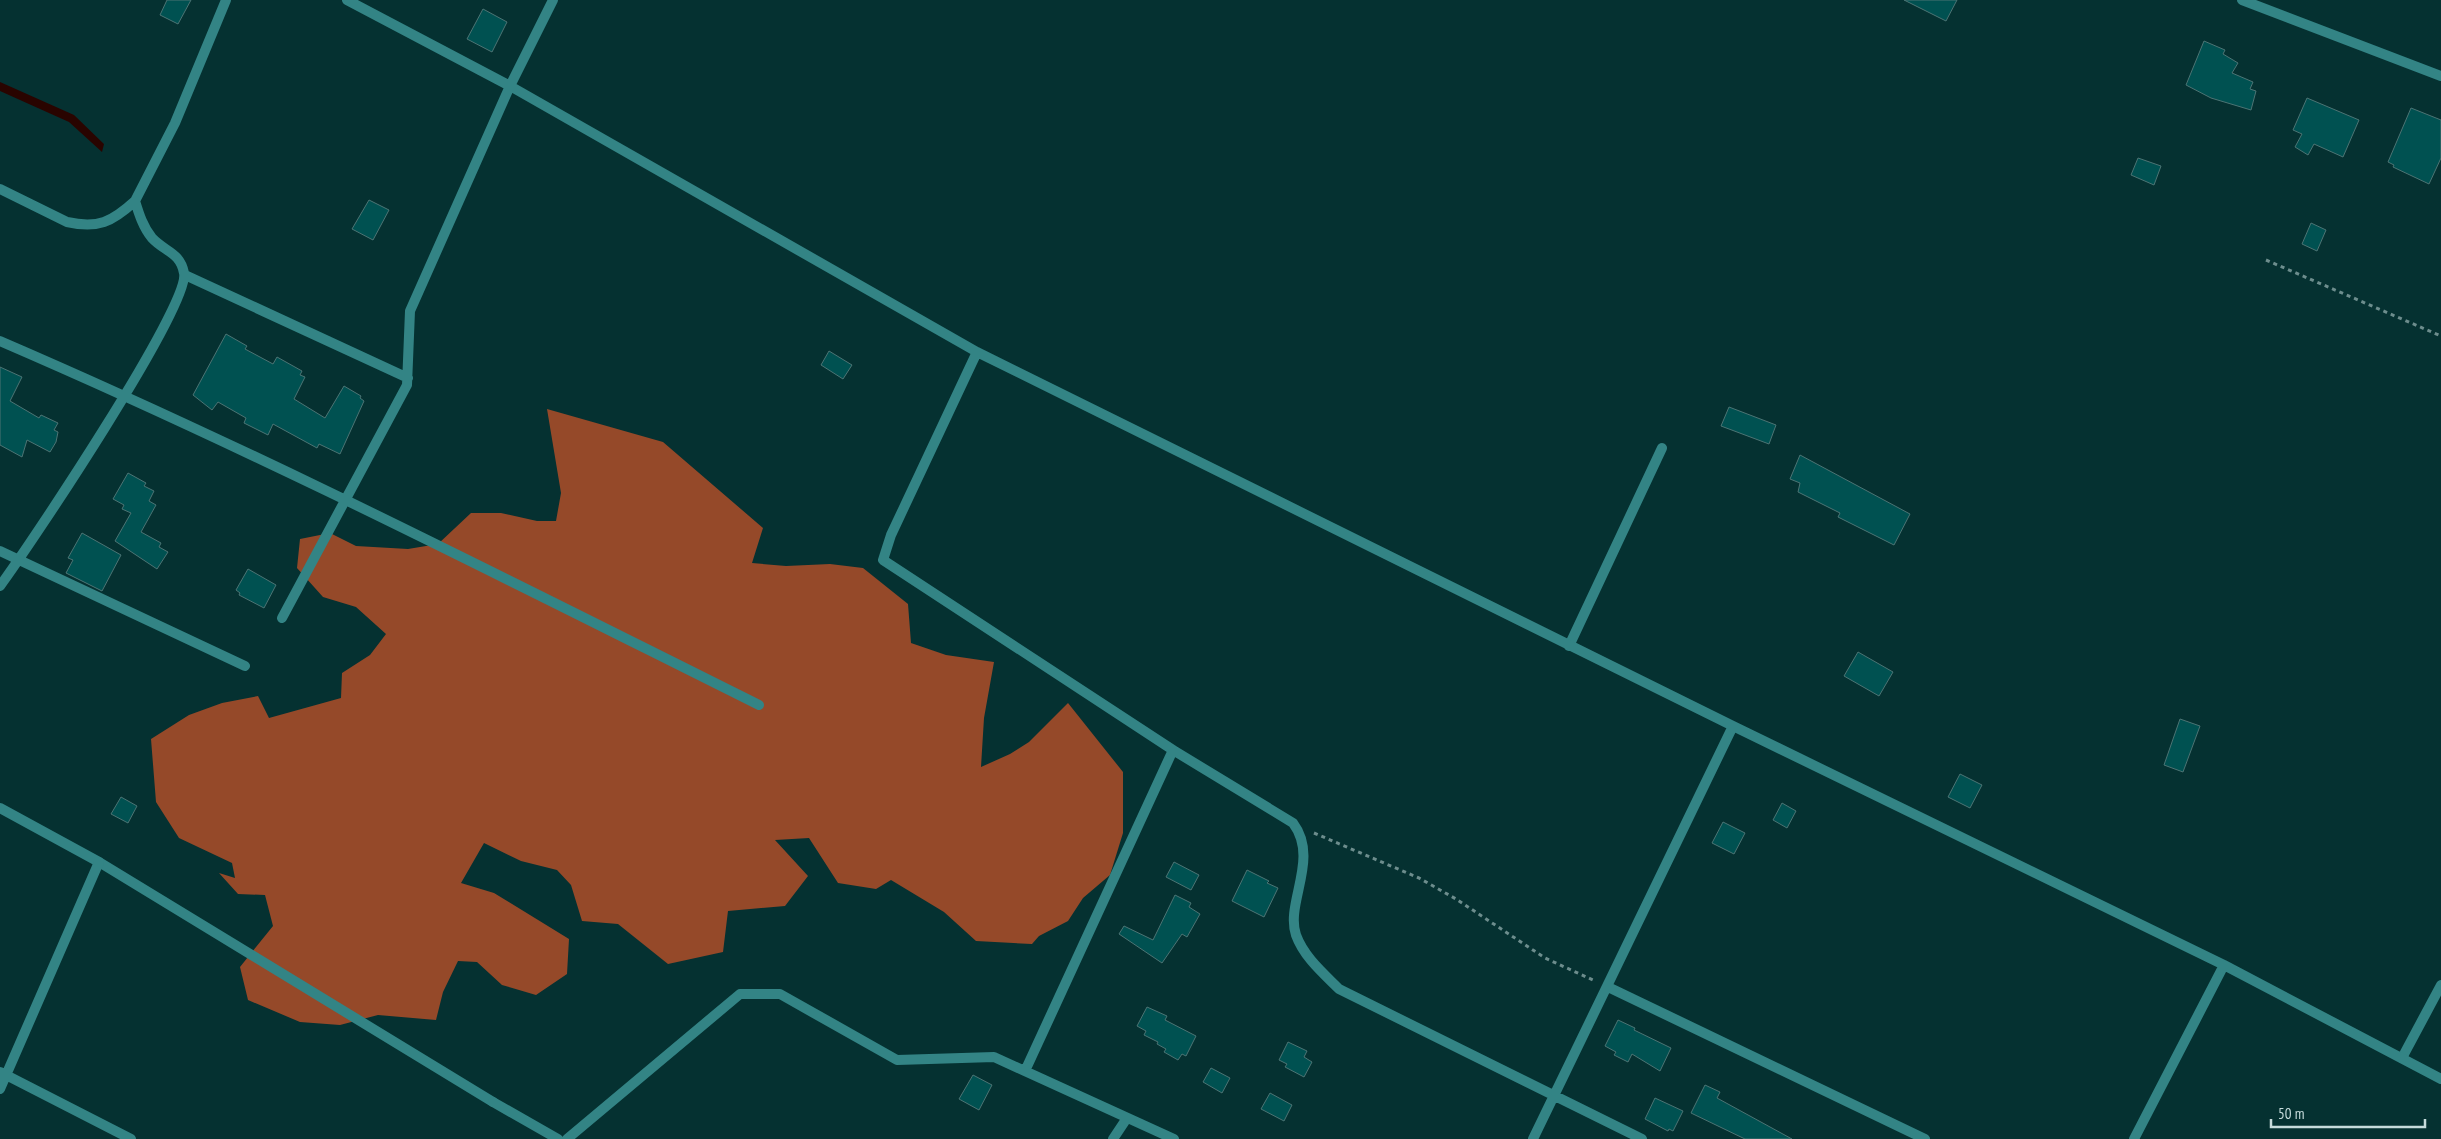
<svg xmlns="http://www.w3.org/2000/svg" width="2441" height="1139" viewBox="0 0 2441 1139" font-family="'PT Sans Narrow',sans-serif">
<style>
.forest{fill:#954929}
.water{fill:#290400}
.building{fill:#005151;stroke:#4c7474}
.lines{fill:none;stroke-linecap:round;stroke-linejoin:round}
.path{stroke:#6d8d8d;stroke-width:3;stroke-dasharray:4 4;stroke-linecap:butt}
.service{stroke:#338485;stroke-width:10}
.minor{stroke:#338485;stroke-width:10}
</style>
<rect width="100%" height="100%" fill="#053131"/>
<path class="forest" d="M547 409 663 442 763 528 752 563 786 566 830 564 863 568 908 604 911 643 946 655 994 662 984 718 981 767 1010 754 1029 742 1068 703 1123 772V833L1110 875 1083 898 1068 921 1039 936 1032 944 976 941 944 912 891 880 876 889 838 883 809 838 775 840 808 876 785 906 728 911 723 952 668 964 618 924 582 921 571 885 557 870 521 861 484 843 461 883 494 893 569 939 567 974 536 995 502 985 477 962 458 961 443 992 436 1020 378 1015 340 1025 300 1022 248 1000 240 967 273 926 265 895 238 894 219 873 235 878 232 863 179 838 156 802 151 739 189 715 222 703 258 696 269 718 341 698 342 673 370 655 386 634 356 607 323 597 297 568 300 539 330 533 356 546 408 549 438 544 471 513H501L537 521H556L561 493Z"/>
<path class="water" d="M0 82 74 115 104 144 102 152 69 122 0 91Z"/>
<path class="building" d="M167 0H191L178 24 160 15Z
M1904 0H1957L1946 21Z
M483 9 507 22 492 52 467 39Z
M2204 41 2225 50 2223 54 2238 63 2232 73 2253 82 2250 89 2256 91 2251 110 2211 98 2186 85Z
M2307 98 2359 120 2343 157 2314 144 2308 155 2295 147 2302 134 2293 130Z
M2411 108 2441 120V158L2429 184 2393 167 2394 165 2388 162Z
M2138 158 2161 166 2154 185 2131 175Z
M369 200 389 210 373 240 352 229Z
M2311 223 2326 230 2317 251 2302 244Z
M226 334 247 346 245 349 273 364 277 357 302 371 300 375 305 377 294 399 325 418 344 386 361 396 360 398 364 401 340 454 319 444 317 448 273 424 268 435 244 423 246 418 218 402 212 410 193 395Z
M829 351 852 365 843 379 821 365Z
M0 367 22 377 10 401 39 418 41 415 58 423 54 430 58 432 56 442 50 452 27 440 22 457 0 445Z
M1729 407 1776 425 1769 444 1721 426Z
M1800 455 1910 514 1894 545 1838 517 1840 513 1798 492 1800 483 1790 479Z
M128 473 146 483 144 486 154 491 149 501 156 505 141 532 161 543 159 547 168 552 157 569 115 541 131 513 122 509 124 505 113 499Z
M82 533 121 555 102 591 66 573 73 560 68 558Z
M248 569 276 585 264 608 239 595 240 593 236 590Z
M1858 652 1893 672 1879 696 1844 676Z
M2180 719 2200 726 2183 772 2164 765Z
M1960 774 1982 785 1970 808 1948 797Z
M121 797 137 806 128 823 111 814Z
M1782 803 1796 811 1787 828 1773 820Z
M1723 822 1745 833 1734 854 1712 843Z
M1174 862 1199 875 1191 890 1166 877Z
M1247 870 1269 881 1267 883 1278 888 1264 917 1232 901Z
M1175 895 1191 903 1189 907 1200 914 1187 937 1182 934 1162 963 1119 934 1124 926 1153 940Z
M1147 1007 1167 1016 1165 1020 1196 1036 1186 1056 1182 1054 1178 1060 1164 1052 1166 1049 1157 1044 1158 1042 1144 1035 1146 1031 1137 1026Z
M1618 1020 1635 1028 1634 1030 1671 1048 1660 1071 1632 1054 1628 1062 1614 1055 1616 1052 1605 1046Z
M1288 1042 1307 1051 1304 1057 1312 1062 1304 1077 1285 1067 1287 1064 1279 1060Z
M1211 1068 1230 1078 1222 1093 1203 1082Z
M973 1075 992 1085 979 1110 959 1099Z
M1705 1085 1720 1092 1717 1098 1792 1139H1745L1691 1113Z
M1270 1093 1292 1105 1284 1121 1261 1109Z
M1655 1098 1683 1111 1673 1131 1669 1129 1668 1131 1645 1119Z"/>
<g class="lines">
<path class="path" d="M2266 260 2441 336
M1314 833 1419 878 1456 899 1545 958 1593 980"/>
<path class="service" d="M1569 646 1662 448
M0 808 99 862 493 1102
M2402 1058 2441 985"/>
<path class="minor" d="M347 0 510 86 977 352 1733 726 2224 965 2441 1079
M2242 0 2441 76
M0 189 67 222C98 229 112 222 135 201
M185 275 408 378
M0 341C258 452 508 580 759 705
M977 352 891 535 883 560 1173 750 1025 1071
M0 551 245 666
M0 586C28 548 191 305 184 273 180 252 165 252 152 238 143 227 139 214 135 201L175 123 226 0
M282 618 407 385 410 311 510 86 553 0
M1173 750 1293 823C1320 859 1285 903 1296 935 1304 957 1323 973 1339 989L1642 1139
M1608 987 1925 1139
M0 1072 131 1139
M0 1089 99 862
M493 1102 558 1139
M567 1139 740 994H780L897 1060 994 1057 1174 1139
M1113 1139 1127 1118
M1533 1139 1733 726
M2134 1139 2224 965"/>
</g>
<path d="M2271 1119v8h154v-8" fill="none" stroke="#c6dbdb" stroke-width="2.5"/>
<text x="2278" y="1119" font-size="15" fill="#c6dbdb" stroke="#053131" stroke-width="4" paint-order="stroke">50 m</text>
</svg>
